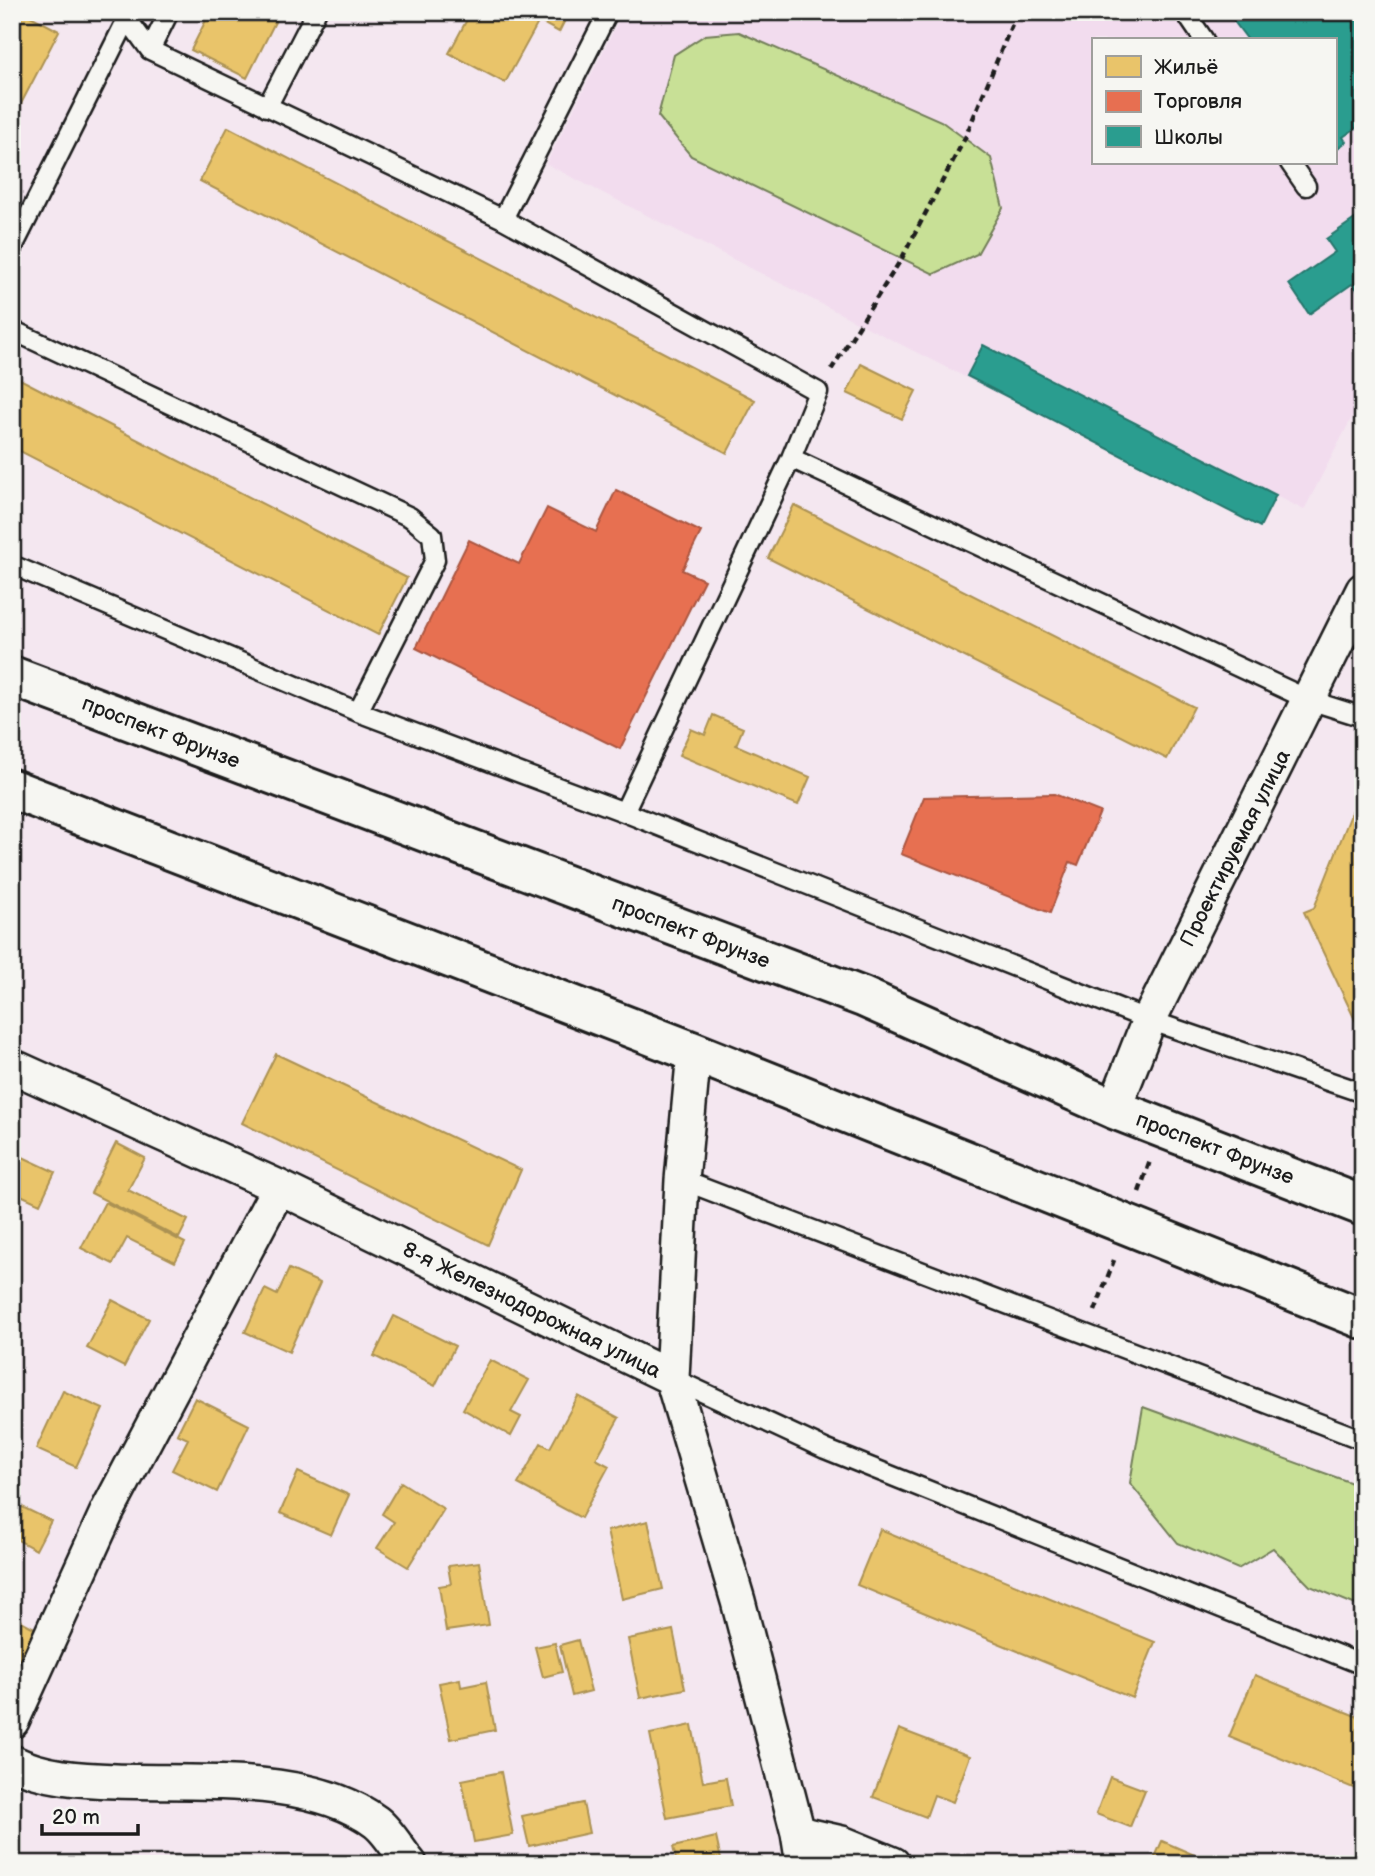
<svg xmlns="http://www.w3.org/2000/svg" width="1375" height="1876" viewBox="0 0 1375 1876" font-family="'Balsamiq Sans',sans-serif">
<style>
.built{fill:#f2dcee;fill-rule:evenodd}
.green{fill:#c8e096;stroke:#727e59;stroke-width:2}
.homes{fill:#e9c46a;stroke:#ac9253;stroke-width:2}
.shops{fill:#e76f51;stroke:#aa5641;stroke-width:2}
.schools{fill:#2a9d8f;stroke:#26766c;stroke-width:2}
.lines{fill:none;stroke-linecap:round;stroke-linejoin:round}
.lane-casing{stroke:#1c1c1c;stroke-width:23}
.street-casing{stroke:#1c1c1c;stroke-width:38}
.secondary-casing{stroke:#1c1c1c;stroke-width:44}
.path{stroke:#1c1c1c;stroke-width:4.5;stroke-dasharray:7 5;stroke-linecap:butt}
.lane{stroke:#f6f6f2;stroke-width:18}
.street{stroke:#f6f6f2;stroke-width:33}
.secondary{stroke:#f6f6f2;stroke-width:38}
.labels{text-anchor:middle;stroke-width:7;stroke-linejoin:round;paint-order:stroke}
.street-label{font-size:21px;fill:#1c1c1c;stroke:#f6f6f2}
</style>
<rect width="100%" height="100%" fill="#f4e7f0"/>
<filter id="ink" filterUnits="userSpaceOnUse"><feTurbulence type="fractalNoise" baseFrequency=".0143" numOctaves="2"/><feDisplacementMap in="SourceGraphic" scale="14" xChannelSelector="R" yChannelSelector="G"/><feConvolveMatrix kernelMatrix="1 2 1 2 8 2 1 2 1" color-interpolation-filters="sRGB"/></filter>
<g filter="url(#ink)">
<path class="built" d="M623 12H1363V396L1304 510 1277 496 1260 527 546 164ZM1093 40H1335V163H1093Z"/>
<path class="green" d="M739 32 941 121 991 158 1003 208 977 254 934 274 691 156 658 116 674 55 705 35Z
M1143 1407 1363 1487V1608L1310 1586 1273 1548 1238 1569 1178 1543 1130 1483Z"/>
<path class="homes" d="M12 12H23L59 31 12 121Z
M210 12H280L247 78 191 50Z
M471 12H569L559 32 539 21 505 83 449 53Z
M228 127 755 400 727 453 200 181Z
M861 364 916 391 902 419 847 393Z
M12 375 407 578 378 635 12 447Z
M794 505 1194 707 1167 759 768 558Z
M713 715 743 728 736 745 810 777 798 805 679 755 691 729 705 735Z
M1363 784V1022L1357 1024 1304 912 1314 908Z
M276 1054 521 1170 488 1245 242 1123Z
M116 1143 145 1158 128 1190 188 1220 179 1238 91 1193Z
M12 1152 55 1172 40 1204 12 1191Z
M105 1202 185 1243 175 1262 127 1238 113 1264 81 1248Z
M289 1269 320 1283 289 1352 245 1332 265 1289 277 1295Z
M112 1300 149 1319 124 1367 87 1348Z
M394 1316 455 1346 435 1386 374 1356Z
M490 1360 529 1380 511 1412 521 1417 511 1436 463 1409Z
M63 1391 103 1409 76 1467 36 1449Z
M578 1396 619 1418 596 1459 609 1466 581 1518 518 1484 541 1443 550 1448Z
M195 1398 249 1425 217 1492 172 1470 188 1439 177 1434Z
M298 1472 349 1495 331 1535 280 1513Z
M401 1482 444 1509 408 1567 377 1548 394 1522 382 1514Z
M12 1502 51 1521 36 1550 12 1537Z
M648 1521 663 1589 622 1599 607 1531Z
M880 1529 1155 1642 1132 1698 857 1585Z
M479 1562 489 1625 446 1631 439 1586 451 1584 448 1566Z
M12 1616 36 1629 14 1670 12 1669Z
M673 1630 685 1689 640 1698 628 1639Z
M578 1640 591 1691 572 1696 560 1645Z
M555 1643 562 1672 543 1677 535 1647Z
M1255 1675 1363 1719V1792L1229 1737Z
M460 1679 461 1687 486 1682 495 1730 451 1739 439 1683Z
M692 1725 703 1782 726 1778 731 1806 667 1818 650 1734Z
M899 1729 970 1756 953 1802 934 1795 926 1817 873 1797Z
M501 1772 513 1835 474 1842 462 1780Z
M1110 1777 1145 1790 1130 1827 1096 1814Z
M583 1803 589 1833 529 1846 522 1816Z
M716 1837 722 1864H677L673 1847Z
M1162 1841 1215 1864H1152Z"/>
<path class="shops" d="M616 490 701 532 682 570 704 580 620 749 416 648 469 540 519 564 547 508 596 532Z
M1054 794 1100 812 1078 865 1070 862 1050 913 901 854 924 797Z"/>
<path class="schools" d="M1227 12H1363V123L1343 137 1346 142 1335 150V40H1248Z
M1359 216 1363 221V296L1352 284 1309 314 1289 284 1335 252 1326 239Z
M983 345 1276 495 1260 527 967 376Z"/>
<g class="lines">
<defs>
<path id="lane" d="M122 12 150 50 503 219 818 392 791 458 624 812
M1185 12 1204 40
M150 50 169 12
M267 107 316 12
M1290 163 1306 186
M503 219 608 12
M12 249 126 21
M12 330 410 517 432 535 435 560 358 712
M791 458 1309 700 1363 717
M12 565 358 712 624 812 1149 1020 1363 1093
M682 1180 1363 1440
M672 1378 825 1449 1363 1665"/>
<path id="street" d="M12 1066 279 1187 672 1378 738 1601 798 1833 803 1864
M1114 1109 1149 1020 1363 590
M672 1378 682 1180 694 1052
M12 1721 107 1512 279 1187
M12 1762C44 1778 81 1780 116 1781 196 1784 311 1773 376 1822 389 1832 399 1851 410 1864
M798 1833 842 1843 893 1864"/>
<path id="secondary" d="M12 676 863 997 1114 1109 1363 1206
M12 789 694 1052 1363 1319"/>
</defs>
<use href="#lane" class="lane-casing"/>
<use href="#street" class="street-casing"/>
<use href="#secondary" class="secondary-casing"/>
<path class="path" d="M831 370 902 258 965 138 1017 12
M1139 1192 1150 1161
M1095 1311 1114 1260"/>
<use href="#lane" class="lane"/>
<use href="#street" class="street"/>
<use href="#secondary" class="secondary"/>
</g>
</g>
<g class="labels">
<g class="street-label">
<text transform="translate(161 732) rotate(21)" y="7">проспект Фрунзе</text>
<text transform="translate(1235 848) rotate(-63)" y="7">Проектируемая улица</text>
<text transform="translate(691 932) rotate(21)" y="7">проспект Фрунзе</text>
<text transform="translate(1215 1148) rotate(21)" y="7">проспект Фрунзе</text>
<text transform="translate(532 1310) rotate(26)" y="7">8-я Железнодорожная улица</text>
</g>
</g>
<rect width="1375" height="1876" fill="none" stroke="#f6f6f2" stroke-width="42"/>
<rect x="21" y="21" width="1333" height="1834" fill="none" stroke="#1c1c1c" stroke-width="2.5" filter="url(#ink)"/>
<rect x="1092" y="38" width="245" height="126" fill="#f6f6f2" stroke="#9f9f9c" stroke-width="2"/>
<rect x="1106" y="56" width="35" height="21" fill="#e9c46a" stroke="#9f9f9c" stroke-width="2"/>
<text x="1154" y="74" font-size="21" fill="#1c1c1c">Жильё</text>
<rect x="1106" y="91" width="35" height="21" fill="#e76f51" stroke="#9f9f9c" stroke-width="2"/>
<text x="1154" y="108" font-size="21" fill="#1c1c1c">Торговля</text>
<rect x="1106" y="126" width="35" height="21" fill="#2a9d8f" stroke="#9f9f9c" stroke-width="2"/>
<text x="1154" y="144" font-size="21" fill="#1c1c1c">Школы</text>
<path d="M42 1824v10h96v-10" fill="none" stroke="#1c1c1c" stroke-width="3.5"/>
<text x="52" y="1824" font-size="21" fill="#1c1c1c" stroke="#f6f6f2" stroke-width="5" paint-order="stroke">20 m</text>
</svg>
